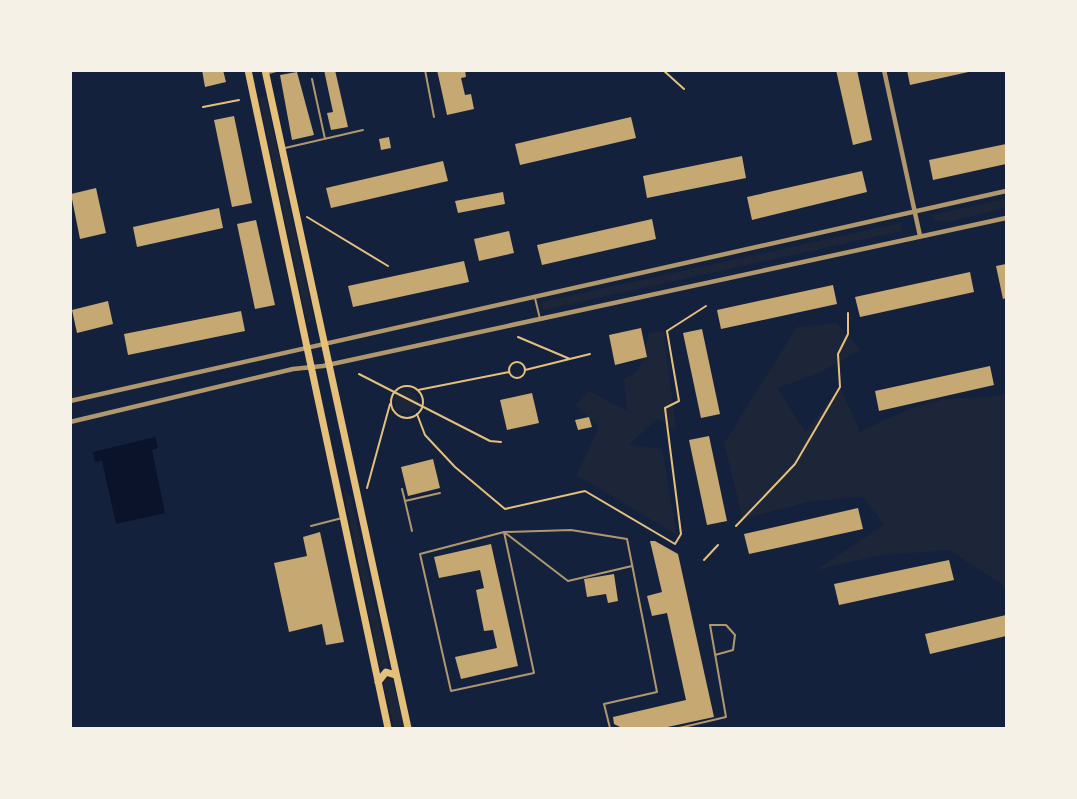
<svg xmlns="http://www.w3.org/2000/svg" width="1077" height="799" viewBox="0 0 1077 799" font-family="Helvetica,sans-serif">
<style>
.green{fill:#1d2539}
.water{fill:#0b132b}
.building{fill:#c6a872}
.lines{fill:none;stroke-linecap:round;stroke-linejoin:round}
.path{stroke:#e5c07b;stroke-width:2}
.service{stroke:#b1986c;stroke-width:2}
.minor{stroke:#b1986c;stroke-width:4.5}
.secondary{stroke:#e5c07b;stroke-width:7}
</style>
<rect width="100%" height="100%" fill="#14213d"/>
<path class="green" d="M266 96 314 320 307 322 259 98Z
M1006 199V208L947 222 934 220 931 215Z
M900 223 902 231 543 310 542 302Z
M837 323 860 350 817 374 777 388 805 432 840 387 860 432C886 419 913 406 942 400 964 396 985 399 1006 394V587L949 550 876 556 816 570 884 525 863 497 811 501 743 519 724 443 797 327Z
M664 331 676 430 657 419 629 445 662 449 677 535 577 475 599 426 575 405 589 391 627 411 624 379 639 370 649 333Z
M394 402a12 12 0 1 1 24 0a12 12 0 1 1-24 0Z
M343 487 351 497 389 667 380 669Z
M392 678 404 728H394L383 680Z"/>
<path class="water" d="M155 437 158 448 152 450 165 513 116 524 102 461 95 462 93 452Z"/>
<path class="building" d="M202 70H223L226 82 205 87Z
M324 70H335L348 127 331 130 327 113 333 112Z
M437 70H465L466 77 461 78 465 95 471 94 474 109 447 115Z
M836 70H857L872 140 853 145Z
M907 70H973V71L910 85Z
M297 72 314 135 292 140 280 75Z
M234 116 252 203 232 207 214 120Z
M631 117 636 138 520 165 515 144Z
M389 137 391 148 381 150 379 139Z
M1006 144V164L933 180 929 160Z
M742 156 746 178 647 198 643 176Z
M443 161 448 181 331 208 326 188Z
M862 171 867 192 752 220 747 197Z
M96 188 106 233 80 239 71 194Z
M503 192 505 204 458 213 455 201Z
M219 208 223 228 137 247 133 227Z
M652 219 656 239 542 265 537 245Z
M256 220 275 305 255 309 237 224Z
M509 231 514 253 479 261 474 239Z
M464 261 469 282 353 307 348 286Z
M1006 264V298L1003 299 996 266Z
M970 272 974 292 860 317 855 297Z
M833 285 837 304 721 329 717 310Z
M108 301 113 324 77 333 72 310Z
M241 311 245 331 128 355 124 334Z
M641 328 647 357 615 365 609 335Z
M702 329 720 414 701 418 683 333Z
M990 366 994 385 879 411 875 391Z
M532 393 539 423 507 430 500 400Z
M589 417 592 427 578 430 575 420Z
M709 436 727 521 707 525 689 440Z
M433 459 440 488 408 496 401 467Z
M858 508 863 529 749 554 744 534Z
M320 532 344 642 326 645 322 624 289 632 274 563 307 556 303 537Z
M650 541H655L678 554 714 717 663 728H622L614 724 613 717 686 700 667 613 652 616 647 596 662 592Z
M491 544 518 666 461 679 455 657 497 648 493 630 484 631 476 590 484 588 480 570 439 578 434 557Z
M949 560 954 580 839 605 834 584Z
M614 574 618 601 608 603 606 594 587 597 584 579Z
M1006 615V636L930 654 925 634Z"/>
<g class="lines">
<path class="path" d="M663 70 684 89
M203 107 239 100
M307 217 388 266
M518 337 570 359
M509 370a8 8 0 1 1 16 0a8 8 0 1 1-16 0Z
M525 370 590 354
M359 374 490 441 501 442
M391 402a16 16 0 1 1 32 0a16 16 0 1 1-32 0Z
M418 390 509 372
M417 414 425 435 455 467 505 509 585 491 675 544 681 534 665 408 679 401 667 331 706 306
M367 488 390 404
M736 526 795 464 840 387 838 354 848 334V313
M704 560 718 545"/>
<path class="service" d="M425 70 434 117
M269 73 280 70
M312 79 325 139
M285 148 363 130
M535 298 540 319
M402 489 405 501
M311 526 342 518
M412 531 405 501 440 493
M504 532 534 673 451 691 420 554 504 532 571 530 627 539 657 692 604 704 610 728
M504 532 568 581 632 566
M679 728 726 717 710 625H726L735 635 733 650 715 655"/>
<path class="minor" d="M884 70 920 236
M70 401 1006 191
M70 422 293 369 323 366 1006 218"/>
<path class="secondary" d="M248 70 388 728
M265 70 408 728
M378 682 386 672 395 675"/>
</g>
<rect width="1077" height="799" fill="none" stroke="#f6f1e7" stroke-width="144"/>
</svg>
